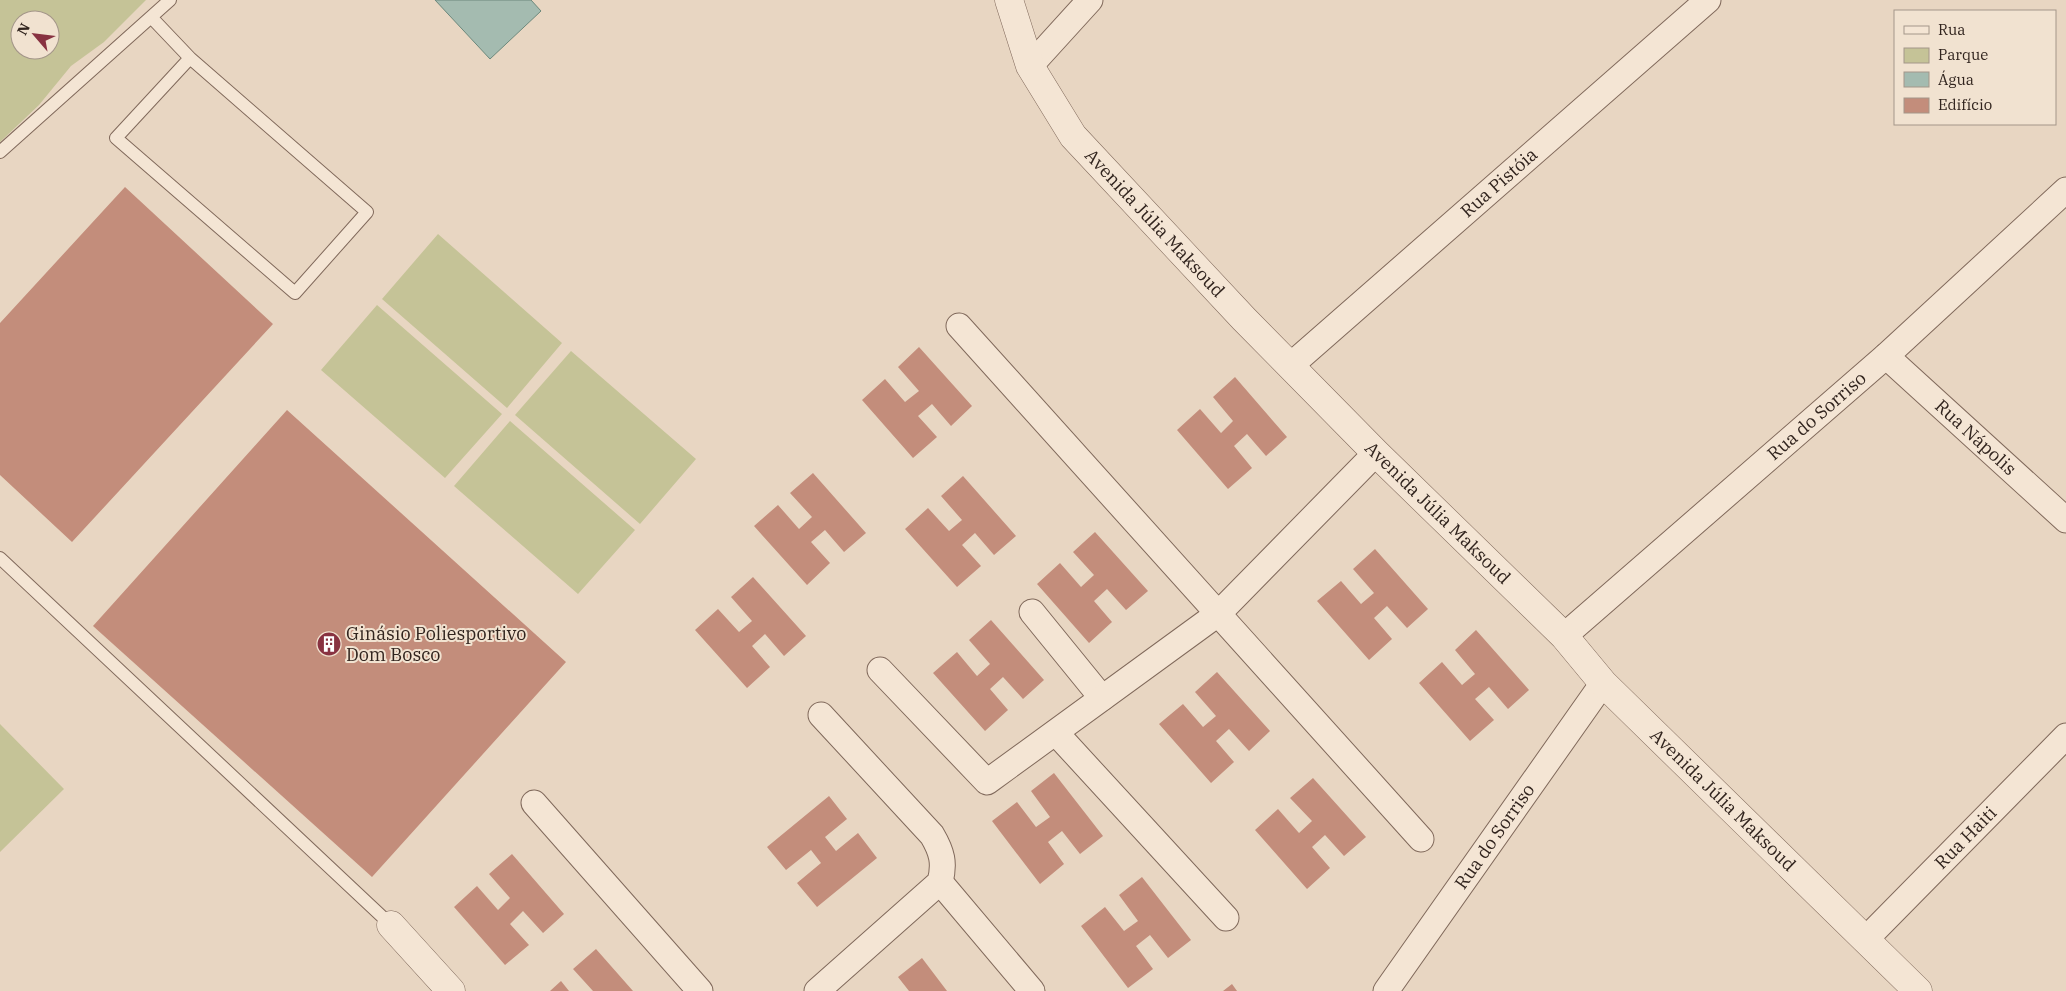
<svg xmlns="http://www.w3.org/2000/svg" width="2066" height="991" viewBox="0 0 2066 991" font-family="'IBM Plex Serif',serif">
<style>
.green{fill:#c5c397;fill-rule:evenodd}
.water{fill:#a4bbb0;stroke:#6c887c}
.building{fill:#c38d7b}
.lines{fill:none;stroke-linecap:round;stroke-linejoin:round}
.service-casing{stroke:#80695b;stroke-width:14}
.minor-casing{stroke:#80695b;stroke-width:27}
.tertiary-casing{stroke:#80695b;stroke-width:29}
.service{stroke:#f4e5d4;stroke-width:12}
.minor{stroke:#f4e5d4;stroke-width:25}
.tertiary{stroke:#f4e5d4;stroke-width:28}
.labels{text-anchor:middle;stroke-width:4;stroke-linejoin:round;paint-order:stroke}
.street-label{font-size:18px;fill:#31241e;stroke:#f1e2d0}
.poi-label{font-size:18px;fill:#31241e;stroke:#f1e2d0;text-anchor:start}
</style>
<rect width="100%" height="100%" fill="#e8d6c2"/>
<path class="green" d="M0 0H146L104 42 71 66 39 105 0 142ZM20 20H50V50H20Z
M438 234 562 343 507 408 382 299Z
M377 305 502 414 445 478 321 370Z
M571 351 696 459 640 524 515 415Z
M510 421 635 530 578 594 454 486Z
M0 724 64 789 0 852Z"/>
<path class="water" d="M435 0H531L541 11 490 59Z"/>
<path class="building" d="M125 187 273 324 72 542 0 475V323Z
M919 347 972 406 951 426 932 404 918 416 937 437 913 458 862 400 885 379 905 402 919 391 898 367Z
M1235 377 1287 437 1266 456 1247 434 1234 446 1252 468 1228 489 1177 430 1200 409 1221 433 1233 421 1213 397Z
M287 410 566 662 372 877 93 626Z
M813 473 866 533 844 552 825 530 811 542 830 563 807 585 754 526 778 505 799 529 812 517 790 493Z
M963 476 1016 536 994 555 975 533 962 545 981 566 957 587 905 529 928 508 949 531 962 520 941 496Z
M1095 532 1148 591 1126 610 1107 589 1094 601 1112 622 1089 643 1037 584 1060 563 1081 587 1094 575 1073 552Z
M1375 549 1428 609 1407 628 1387 606 1374 618 1392 639 1369 660 1317 601 1341 581 1361 604 1374 593 1353 569Z
M753 577 806 636 784 656 765 634 752 646 770 667 747 688 695 630 718 609 739 632 752 621 731 597Z
M991 620 1044 680 1023 699 1003 677 990 689 1008 710 985 731 933 673 957 652 977 676 990 664 969 640Z
M1476 630 1529 690 1508 709 1489 687 1475 699 1494 720 1470 741 1419 683 1442 662 1462 685 1475 674 1455 650Z
M1217 672 1270 731 1249 751 1229 729 1216 741 1234 762 1211 783 1159 724 1183 704 1203 727 1216 716 1195 692Z
M1054 773 1103 836 1080 854 1062 831 1048 842 1064 864 1040 884 992 821 1017 802 1036 827 1050 817 1031 791Z
M1313 778 1366 837 1344 856 1325 835 1312 847 1330 868 1307 889 1255 830 1278 809 1299 833 1312 821 1290 798Z
M829 796 847 819 825 837 836 851 858 833 877 858 817 907 797 883 821 863 811 850 786 870 767 847Z
M512 854 564 914 543 933 523 911 510 924 529 945 505 965 454 907 477 886 498 910 510 898 489 874Z
M1142 877 1191 940 1168 958 1150 935 1136 946 1153 969 1128 988 1081 926 1105 907 1124 931 1138 921 1119 895Z
M596 949 633 991H593L573 969Z
M922 958 947 991H909L898 977Z
M561 981 569 991H550Z
M1232 984 1237 991H1223Z"/>
<g class="lines">
<defs>
<path id="service" d="M151 17 190 58
M190 58 367 212 295 293 116 138Z
M0 152 170 0
M0 558 391 925"/>
<g id="minor">
<path d="M1030 66 1090 0"/>
<path d="M959 326 1421 839"/>
<path id="s1" d="M1886 356 2066 520"/>
<path id="s2" d="M1290 366 1708 0"/>
<path d="M1032 612 1102 698"/>
<path id="s3" d="M1564 636 1886 356 2066 190"/>
<path d="M880 670 987 782 1219 613 1376 453"/>
<path d="M1056 733 1226 918"/>
<path d="M534 803 700 991"/>
<path d="M940 882 1032 991"/>
<path id="s4" d="M1866 939 2066 736"/>
<path d="M817 991 940 882C945 863 942 852 932 835L821 715"/>
<path id="s5" d="M1386 991 1603 683"/>
</g>
<g id="tertiary">
<path id="s6" d="M1009 0 1030 66 1073 136 1244 319 1376 453 1564 636 1603 683 1918 991"/>
<path d="M391 925 451 991"/>
</g>
</defs>
<use href="#service" class="service-casing"/>
<use href="#minor" class="minor-casing"/>
<use href="#tertiary" class="tertiary-casing"/>
<use href="#service" class="service"/>
<use href="#minor" class="minor"/>
<use href="#tertiary" class="tertiary"/>
</g>
<defs>
<symbol id="building-disc" viewBox="-11 -11 22 22"><circle r="9.5" fill="#883241" stroke="#f1e2d0"/><path d="M-4-6H4V6H1V3H-1V6H-4ZM-2.5-4.3h1.7v1.8h-1.7ZM.8-4.3h1.7v1.8H.8ZM-2.5-1h1.7V.8h-1.7ZM.8-1h1.7V.8H.8Z" fill="#fff"/></symbol>
</defs>
<g fill-rule="evenodd">
<use href="#building-disc" x="315" y="630" width="28" height="28"/>
</g>
<g class="labels">
<g class="street-label">
<text dy="6" stroke="none"><textPath href="#s2" startOffset="278">Rua Pistóia</textPath></text>
<text dy="6" stroke="none"><textPath href="#s6" startOffset="271">Avenida Júlia Maksoud</textPath></text>
<text dy="6" stroke="none"><textPath href="#s3" startOffset="335">Rua do Sorriso</textPath></text>
<text dy="6" stroke="none"><textPath href="#s1" startOffset="121">Rua Nápolis</textPath></text>
<text dy="6" stroke="none"><textPath href="#s6" startOffset="676">Avenida Júlia Maksoud</textPath></text>
<text dy="6" stroke="none"><textPath href="#s6" startOffset="1081">Avenida Júlia Maksoud</textPath></text>
<text dy="6" stroke="none"><textPath href="#s5" startOffset="189">Rua do Sorriso</textPath></text>
<text dy="6" stroke="none"><textPath href="#s4" startOffset="142">Rua Haiti</textPath></text>
</g>
<g class="poi-label">
<text x="346" y="640">Ginásio Poliesportivo<tspan x="346" dy="21">Dom Bosco</tspan></text>
</g>
</g>
<rect x="1894" y="10" width="162" height="115" fill="#f1e2d0" stroke="#a49689"/>
<rect x="1904" y="26" width="25" height="8" fill="#f4e5d4" stroke="#a49689"/>
<text x="1938" y="35" font-size="15" fill="#31241e">Rua</text>
<rect x="1904" y="48" width="25" height="15" fill="#c5c397" stroke="#a49689"/>
<text x="1938" y="60" font-size="15" fill="#31241e">Parque</text>
<rect x="1904" y="72" width="25" height="15" fill="#a4bbb0" stroke="#a49689"/>
<text x="1938" y="85" font-size="15" fill="#31241e">Água</text>
<rect x="1904" y="98" width="25" height="15" fill="#c38d7b" stroke="#a49689"/>
<text x="1938" y="110" font-size="15" fill="#31241e">Edifício</text>
<g transform="translate(35 35) rotate(298)"><circle r="24" fill="#f1e2d0" stroke="#a49689"/>
<path d="M0-4L9 19L0 12L-9 19Z" fill="#883241"/>
<text y="-8" font-size="14" font-weight="bold" text-anchor="middle" fill="#31241e">N</text>
</g>
</svg>
